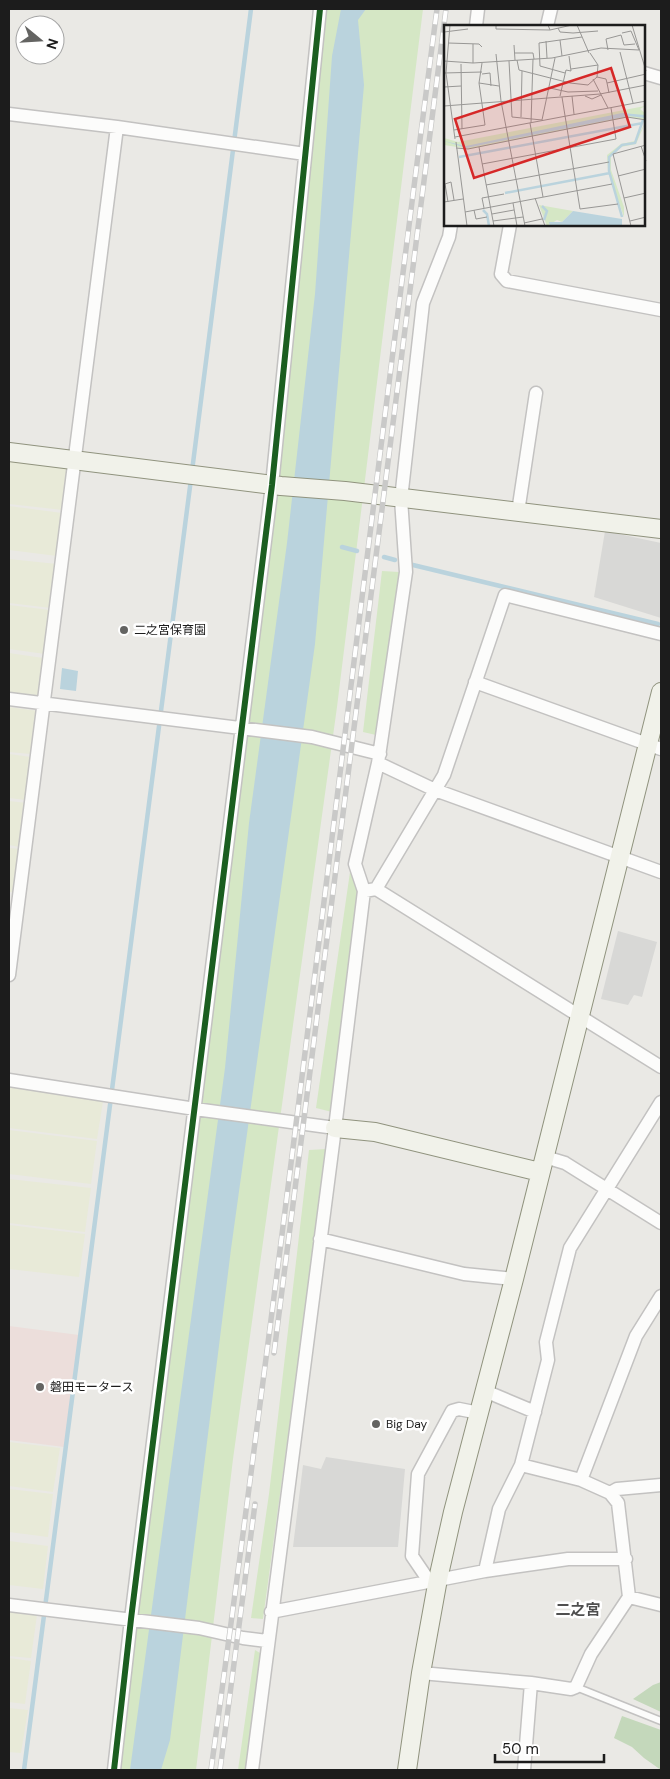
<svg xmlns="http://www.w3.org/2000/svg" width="670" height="1779" viewBox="0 0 670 1779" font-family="'DM Sans','Noto Sans JP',sans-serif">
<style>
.commercial{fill:#ecdedb}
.religious{fill:#d8d8d6}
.farmland{fill:#e8ead8}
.grass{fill:#d5e7c5}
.forest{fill:#c4d8bb}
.water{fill:#bad3dd}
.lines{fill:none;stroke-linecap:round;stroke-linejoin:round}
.stream{stroke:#bad3dd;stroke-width:4.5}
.lane-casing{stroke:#c3c2c1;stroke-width:9}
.street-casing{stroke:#c3c2c1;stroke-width:15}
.secondary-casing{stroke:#90937e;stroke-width:20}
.lane{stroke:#fcfcfb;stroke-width:6}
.street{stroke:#fcfcfb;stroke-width:12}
.secondary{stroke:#f1f2ea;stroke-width:18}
.rail-casing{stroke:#c9c9c8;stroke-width:5.5}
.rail{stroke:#fff;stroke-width:4;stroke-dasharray:11;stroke-linecap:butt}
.cycleway-casing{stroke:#fff;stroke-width:9}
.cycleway{stroke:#1b5e20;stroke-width:6}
.poi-dot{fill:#646462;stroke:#fff;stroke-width:2}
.labels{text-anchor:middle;stroke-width:5;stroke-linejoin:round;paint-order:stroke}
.poi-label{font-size:12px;fill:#1c1c1c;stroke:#fff;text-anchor:start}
.quarter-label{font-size:15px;font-weight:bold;fill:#4f4f4f;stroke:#fff}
.inset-river{fill:none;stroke:#bad3dd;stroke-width:2.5}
.inset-road{fill:none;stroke:#989795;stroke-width:1}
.view{fill:#d62828;fill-opacity:0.15;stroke:#d62828;stroke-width:2.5}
.inset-edge{fill:none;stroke:#1c1c1c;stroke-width:2.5}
</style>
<rect width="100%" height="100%" fill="#eae9e5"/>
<path class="commercial" d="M9 1326 79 1335 64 1447 9 1440Z"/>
<path class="religious" d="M605 531 661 543V618L594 597Z
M618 931 657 942 642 997 634 995 628 1005 601 999Z
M326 1457 405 1469 398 1547H293L303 1465 321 1469Z"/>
<path class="farmland" d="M9 460 69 467 63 510 9 504Z
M9 506 62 513 57 556 9 550Z
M9 559 57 564 51 608 9 603Z
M9 605 50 610 45 654 9 649Z
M9 653 43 658 38 701 9 697Z
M9 707 38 711 31 754 9 752Z
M9 754 31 757 26 800 9 798Z
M9 801 27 803 20 847 9 845Z
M9 848 20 849 14 892H9Z
M9 1084 104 1095 97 1139 9 1128Z
M9 1130 97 1141 91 1184 9 1174Z
M9 1179 91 1188 85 1232 9 1223Z
M9 1225 85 1234 79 1277 9 1269Z
M9 1442 60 1448 53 1492 9 1486Z
M9 1489 53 1494 48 1537 9 1532Z
M9 1541 48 1546 43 1589 9 1585Z
M9 1611 37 1615 31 1658 9 1656Z
M9 1658 31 1661 25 1704 9 1702Z
M9 1708 28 1710 21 1753 9 1752Z"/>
<path class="grass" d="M327 9H423L337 707 233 1459 196 1770H112L238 767 315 57Z
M382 571 399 572 376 735 363 732Z
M350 872 364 891 332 1112 316 1108Z
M327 1149 263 1619 251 1618 269 1494 309 1150Z
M255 1650 265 1656 250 1770H238Z"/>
<path class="forest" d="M661 1682V1712L633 1699 653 1685Z
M622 1716 661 1730V1770L644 1758 632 1747 614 1738Z"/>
<path class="water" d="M341 9H366L358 20 364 85 315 644 231 1249 170 1740 161 1770H130L225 1068 249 823 287 543 315 294 332 56Z
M62 668 78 671 76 691 60 689Z"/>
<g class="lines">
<path class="stream" d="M192 471 251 9
M342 547 357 551
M384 557 395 560
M413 565 658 624
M24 1770 191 479"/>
<defs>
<path id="lane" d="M576 1687 661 1721"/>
<path id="street" d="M476 26 478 9
M547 26 551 9
M644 73 661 78
M9 114 117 127 305 154
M510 225 501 274 507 281 661 310
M518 512 536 393
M475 682 661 749
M9 699 312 737 380 754
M378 763 435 790 661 872
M376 889 661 1067
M364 891 376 889 444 775 505 595 661 634
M9 975 117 127
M9 1080 195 1109 335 1128
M545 1157 565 1163 661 1223
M320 1239 464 1274 514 1279
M485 1391 535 1412
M521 1465 581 1480
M610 1493 617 1489 661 1485
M485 1571 499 1509 521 1465 548 1360 546 1342 570 1248 661 1102
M429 1581 412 1556 418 1474 452 1411 459 1409 479 1413
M629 1597 661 1605
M9 1605 199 1628 243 1638 267 1641
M271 1612 485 1571 568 1559H626
M421 1673 531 1683 524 1770
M531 1683 571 1689 576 1687 591 1654 629 1597 618 1503 610 1493 581 1480 636 1336 661 1296
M114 1770 131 1619 272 485 320 9
M252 1770 335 1128 364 891 355 864 378 763 406 572 401 499 423 303 449 237 451 225"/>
<path id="secondary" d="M9 452 281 486 345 491 661 529
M335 1128 375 1132 540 1172
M407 1770 421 1673 438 1579 453 1512 514 1279 661 692"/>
</defs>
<use href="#lane" class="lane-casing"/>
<use href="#street" class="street-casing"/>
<use href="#secondary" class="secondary-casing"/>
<use href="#lane" class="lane"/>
<use href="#street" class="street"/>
<use href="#secondary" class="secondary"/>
<defs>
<path id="rail" d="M274 1353 446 9
M211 1770C292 1184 360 596 437 9
M220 1770 255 1504"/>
</defs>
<use href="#rail" class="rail-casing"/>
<use href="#rail" class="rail"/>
<defs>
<path id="cycleway" d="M114 1770 131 1619 272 485 320 9"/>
</defs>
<use href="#cycleway" class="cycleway-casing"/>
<use href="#cycleway" class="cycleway"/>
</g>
<g class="poi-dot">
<circle cx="124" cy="630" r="5"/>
<circle cx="40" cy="1387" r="5"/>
<circle cx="376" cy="1424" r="5"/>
</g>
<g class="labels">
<g class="poi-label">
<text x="134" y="634">二之宮保育園</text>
<text x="50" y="1391">磐田モータース</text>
<text x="386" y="1428">Big Day</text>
</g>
<g class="quarter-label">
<text x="578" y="1615">二之宮</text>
</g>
</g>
<g transform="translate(444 25)">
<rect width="201" height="201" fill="#eae9e5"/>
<path d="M201 81 196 84 201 88V95L185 92 26 124 0 120V113L14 117ZM201 98 192 119 177 122 167 131V145L180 182V192L164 146 163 130 177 119 191 116ZM95 180 129 186 118 197 113 195 103 201Z" fill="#d5e7c5"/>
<path d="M178 88 201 90V93L185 91 22 123 0 116 22 121ZM129 186 178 194V201H106L105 197H118Z" fill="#bad3dd"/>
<path class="inset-river" d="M15 132 199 98M61 168 166 148M98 181 103 186 100 195M39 185 43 189 45 201M178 192 165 146V132L178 120 191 118 199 95"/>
<path class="inset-road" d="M6 0 2 48 11 114M52 0V4L106 5M104 0 106 5 128 0M133 0 145 28M188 0 202 46M114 3 116 7 129 8 154 6M0 7 24 4M178 8 187 6 195 25M116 15 138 12M102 16 103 33M4 18 35 19 38 22M29 19V38M70 20 71 35M164 25 162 14 177 10 180 20 191 19M176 27 189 78M71 28H89L90 34M146 28 154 40 153 52M52 29 57 76 81 201M118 31 116 15 95 18 96 41 121 48M73 35 75 45 126 58 144 60 153 52 162 54 163 58M0 36 29 38 108 33 157 23 195 25M65 36 68 92 98 95M17 39 18 104M127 44 154 40M0 48 38 47M38 49 46 48 47 61M149 54 164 83M35 58 55 61M0 62 17 61M106 63 124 67 154 66M165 68 163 58 202 49M116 71 122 45 127 46 125 31M128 71 130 89M141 71 148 74 157 70M118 72 136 184 174 179M0 81 156 69 202 60M77 92 78 46M98 95 111 33M86 98 99 172M87 98 89 34M10 105 41 100 35 58 38 38M11 112 202 76M12 117 23 201M197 121 202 136M35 122 50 201M12 123 24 124 183 92 202 95M38 139 172 114 167 83M174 151 202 144M42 160 165 137M91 173 101 201M180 173 202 168M0 177 19 174M4 177 1 159 7 157 10 175M69 178 73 201M40 183 38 173 60 169M30 185 32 194 43 192M21 187 168 159M48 189 70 185M49 196 79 192M186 196 202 192M80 198 98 194M187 201 169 129 202 120"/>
<path class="view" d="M167 43 186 102 30 153 11 94Z"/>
<rect width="201" height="201" class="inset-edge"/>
</g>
<rect width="670" height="1779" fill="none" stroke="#1c1c1c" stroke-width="20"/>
<g transform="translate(40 40) rotate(108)"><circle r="24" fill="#ffffff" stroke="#a4a4a4"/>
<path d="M0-4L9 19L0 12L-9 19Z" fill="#646462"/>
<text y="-8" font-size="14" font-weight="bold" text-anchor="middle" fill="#1c1c1c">N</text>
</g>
<path d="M495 1754v8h109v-8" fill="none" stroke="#1c1c1c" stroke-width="2.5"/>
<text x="502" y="1754" font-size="15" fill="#1c1c1c" stroke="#ffffff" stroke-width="4" paint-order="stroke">50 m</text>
</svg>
